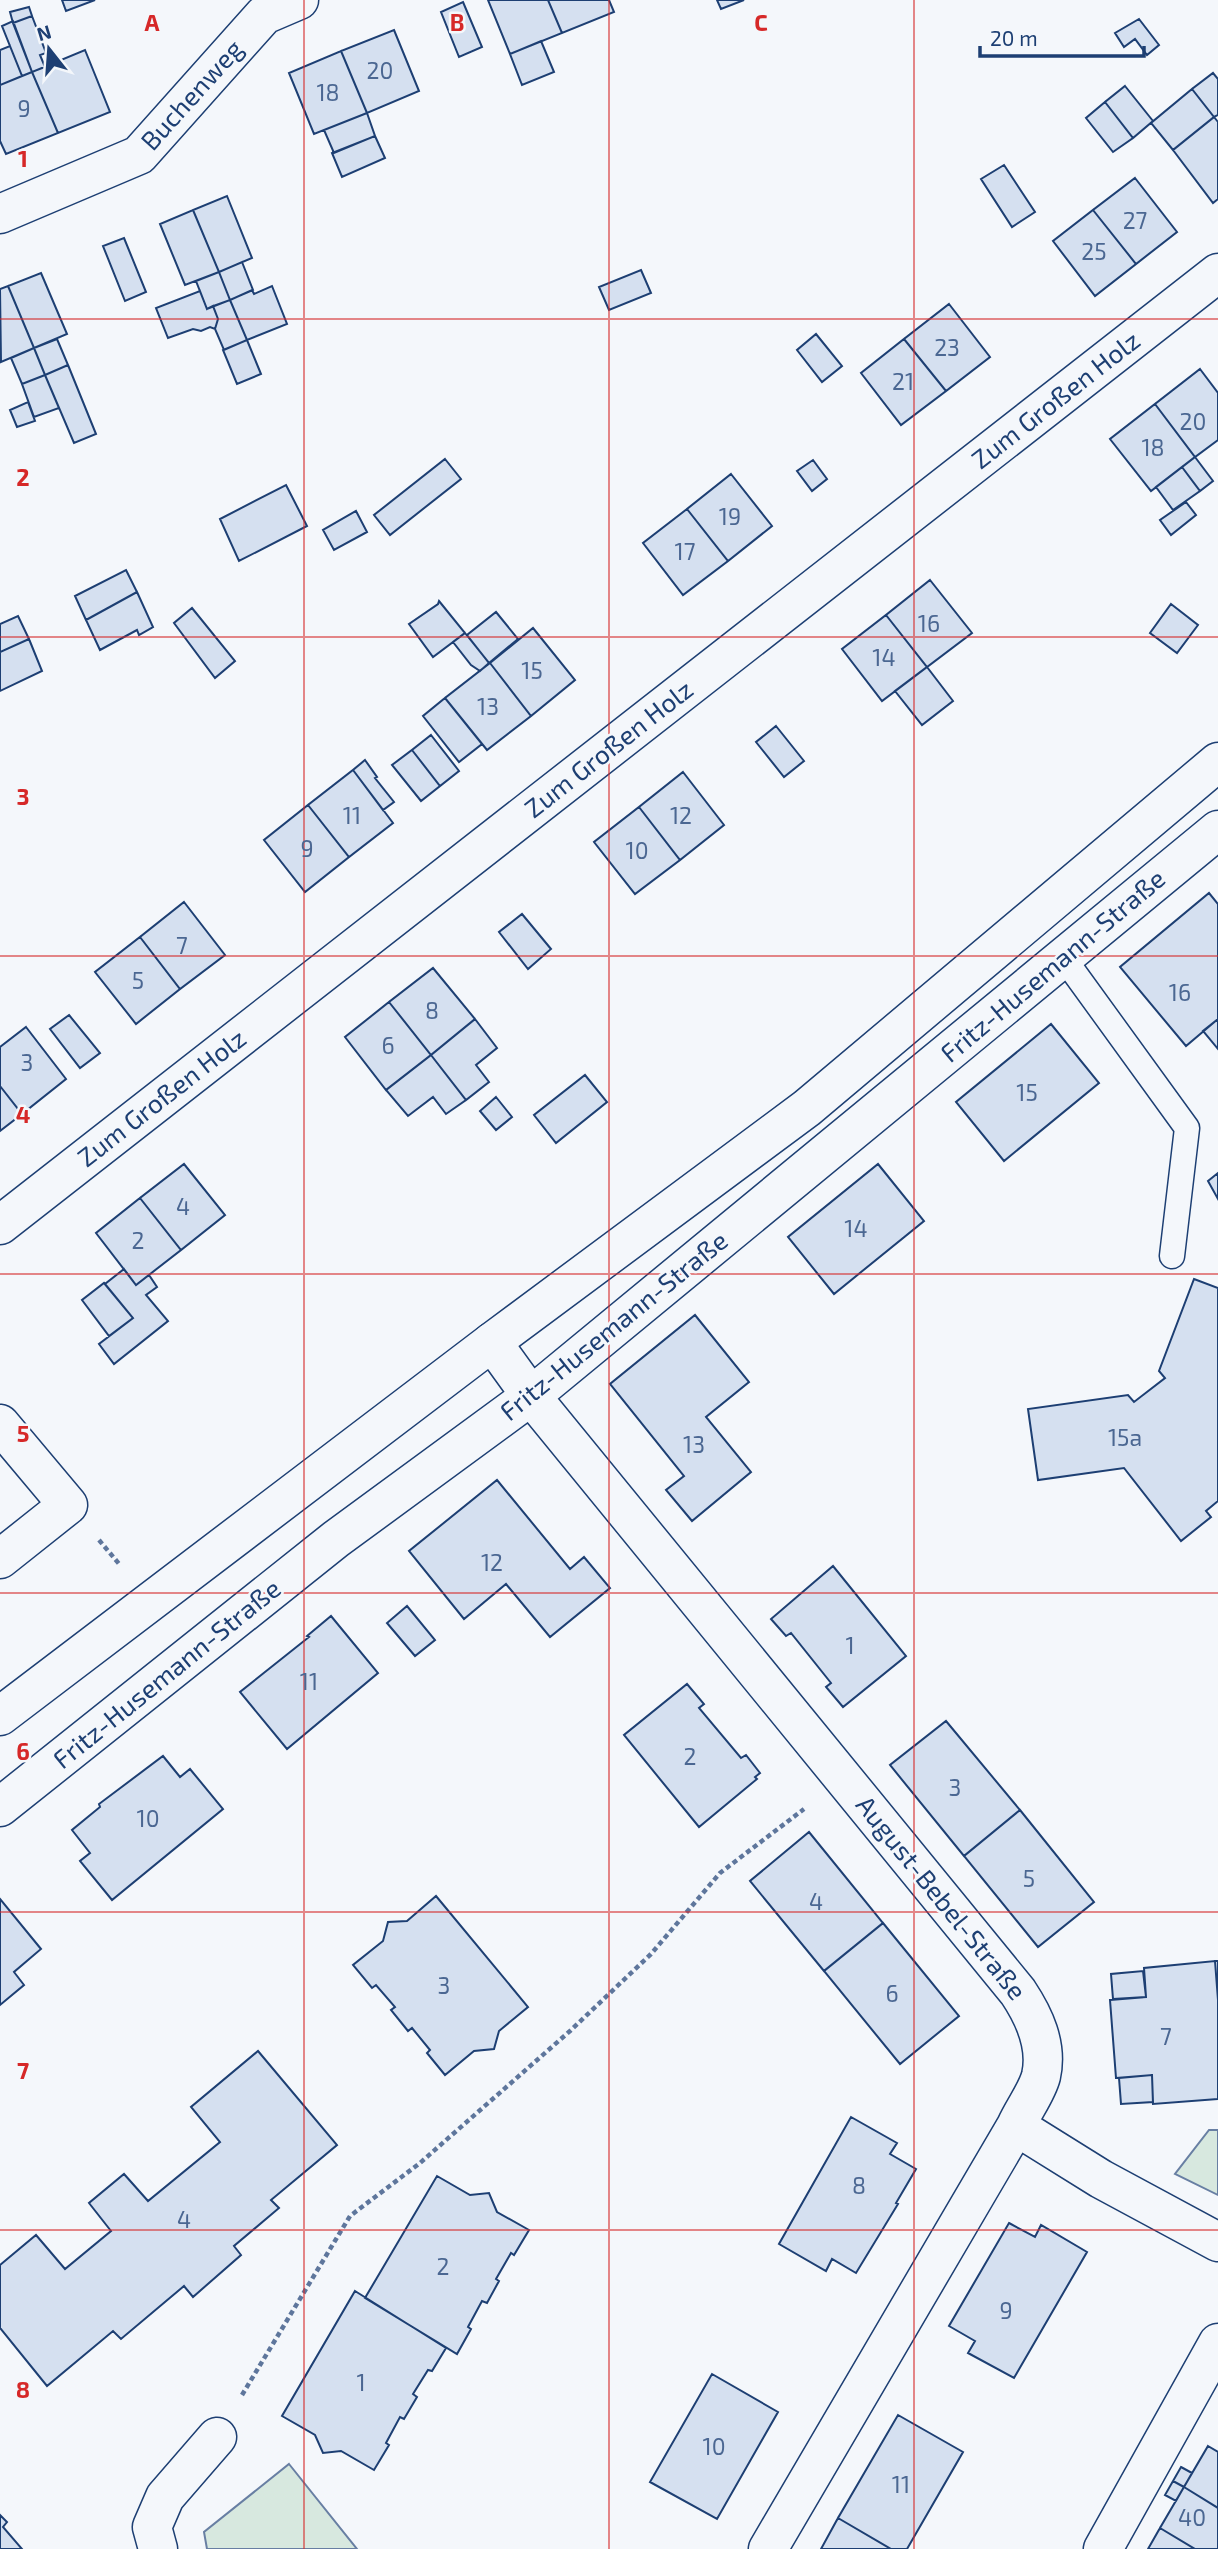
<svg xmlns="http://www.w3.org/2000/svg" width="1218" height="2549" viewBox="0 0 1218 2549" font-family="'Exo 2',sans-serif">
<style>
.green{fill:#d7e8df;stroke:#687fa3;stroke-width:2}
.building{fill:#d5e0f0;stroke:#1d3f73;stroke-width:2}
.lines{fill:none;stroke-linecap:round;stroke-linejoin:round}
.lane-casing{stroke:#1d3f73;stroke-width:27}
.street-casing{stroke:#1d3f73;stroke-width:41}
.secondary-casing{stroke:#1d3f73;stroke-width:41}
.path{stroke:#5e769c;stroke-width:4.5;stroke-dasharray:5 3.5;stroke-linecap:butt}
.lane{stroke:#f4f7fb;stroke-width:24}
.street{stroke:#f4f7fb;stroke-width:38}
.secondary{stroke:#f4f7fb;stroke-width:38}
.grid{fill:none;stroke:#d62828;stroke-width:2;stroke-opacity:0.55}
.labels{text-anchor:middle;stroke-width:5;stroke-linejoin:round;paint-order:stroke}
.number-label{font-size:23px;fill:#4b6792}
.street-label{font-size:26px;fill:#1d3f73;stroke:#f4f7fb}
.grid-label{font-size:23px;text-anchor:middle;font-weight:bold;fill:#d62828;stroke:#f4f7fb;stroke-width:5;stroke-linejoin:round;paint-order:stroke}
</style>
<rect width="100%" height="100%" fill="#f4f7fb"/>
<path class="green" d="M1209 2130H1218V2195L1175 2174Z
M289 2464 357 2549H207L204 2532Z"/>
<path class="building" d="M62 0H95L66 11Z
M488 0H548L562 33 510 54Z
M548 0H609L614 12 562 33Z
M717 0H744L721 9Z
M463 2 482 47 459 57 441 12Z
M29 7 32 16 13 23 10 12Z
M32 16 46 53 40 55 45 67 32 72 13 23Z
M1139 19 1159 45 1147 55 1135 39 1124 47 1115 33Z
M13 21 32 72 22 76 2 26Z
M394 30 419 91 367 113 341 51Z
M541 41 554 72 522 85 510 54Z
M10 46 22 76 0 85V50Z
M85 50 110 112 58 133 32 72Z
M341 51 367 113 314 134 289 73Z
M32 72 58 133 6 154 0 141V85Z
M1213 73 1218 79V115L1214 117 1192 89Z
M1125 86 1153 121 1133 138 1105 102Z
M1192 89 1214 117 1173 150 1151 123Z
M1105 102 1133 138 1113 152 1086 118Z
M367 113 375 136 334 153 324 130Z
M1214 117 1218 122V199L1213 203 1173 150Z
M375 136 385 158 342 177 332 153Z
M1004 165 1035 212 1012 227 981 179Z
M1135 178 1177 232 1136 264 1093 210Z
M227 196 252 258 219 272 193 210Z
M193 210 219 272 185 285 160 224Z
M1093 210 1136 264 1095 296 1053 241Z
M124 238 146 292 125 301 103 246Z
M242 262 253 290 230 300 219 272Z
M641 270 651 293 609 310 599 287Z
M219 272 230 300 207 309 196 281Z
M41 273 67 334 34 348 8 286Z
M8 286 34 348 1 362 0 289Z
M272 286 287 324 247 340 230 300 252 290 254 294Z
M200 291 207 309 213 306 218 319 215 329 210 327 201 331 193 329 168 338 156 308Z
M230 300 247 340 224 350 215 329 218 319 213 306Z
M949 304 990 357 946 391 904 339Z
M816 334 842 366 822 382 797 350Z
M57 339 68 365 45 375 34 348Z
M904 339 946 391 901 425 861 373Z
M247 340 261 374 237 384 223 350Z
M34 348 45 375 22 384 11 358Z
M68 365 96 434 74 443 45 375Z
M1200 369 1218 393V440L1195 457 1155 404Z
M45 375 59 408 34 417 22 384Z
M28 402 35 421 17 427 10 410Z
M1155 404 1195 457 1151 491 1110 439Z
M1195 457 1213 481 1200 491 1182 467Z
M445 459 461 479 390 535 374 515Z
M813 460 827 479 812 491 797 471Z
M1182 467 1200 491 1173 510 1156 487Z
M731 474 772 526 728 561 687 509Z
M286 485 307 526 239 561 220 519Z
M1186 502 1196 515 1171 535 1160 520Z
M687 509 728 561 683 595 643 543Z
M356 511 367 532 334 550 323 530Z
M126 570 137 592 86 620 75 596Z
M930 580 972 633 927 667 886 615Z
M137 592 153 627 139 635 137 630 100 650 86 620Z
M439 601 465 633 433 657 409 624 438 604Z
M1171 604 1198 625 1177 653 1150 633Z
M192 608 235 661 215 678 174 623Z
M496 612 518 639 489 663 467 635Z
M886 615 927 667 882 701 842 649Z
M18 616 29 639 0 652V624Z
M533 628 575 680 531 716 490 663Z
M465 633 489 663 480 671 471 665 453 642Z
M29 639 42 671 0 691V652Z
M490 663 531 716 487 750 445 698Z
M927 667 953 701 922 725 895 691Z
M445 698 482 744 459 762 423 716Z
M776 726 804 761 784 777 756 742Z
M431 735 459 771 440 786 412 750Z
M412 750 440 786 421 801 392 765Z
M365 760 377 777 375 778 394 802 383 810 353 770Z
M353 770 393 823 349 857 308 805Z
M683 772 724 825 680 860 639 807Z
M308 805 349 857 305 892 264 840Z
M639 807 680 860 635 894 594 842Z
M1209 893 1218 904V1019L1186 1046 1120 967Z
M184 902 225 955 180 989 140 937Z
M522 914 551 949 528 969 499 932Z
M140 937 180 989 136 1024 95 972Z
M433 968 475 1019 431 1055 389 1002Z
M389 1002 431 1055 386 1090 345 1037Z
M69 1015 100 1053 80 1068 50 1029Z
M475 1019 497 1048 476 1065 489 1082 466 1100 431 1055Z
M1218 1019V1049L1203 1031Z
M1051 1024 1099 1083 1004 1161 956 1102Z
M26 1027 66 1079 22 1114 0 1086V1047Z
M431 1055 466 1100 446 1114 433 1097 408 1116 386 1090Z
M585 1075 607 1102 556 1143 534 1115Z
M0 1086 22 1114 0 1131Z
M496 1097 512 1117 496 1130 480 1111Z
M184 1164 225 1215 181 1250 140 1198Z
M878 1164 924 1221 834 1294 788 1237Z
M1218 1173V1199L1208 1181Z
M140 1198 181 1250 136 1285 96 1233Z
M124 1269 136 1285 149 1275 157 1287 146 1295 168 1321 114 1364 99 1344 133 1318 105 1284Z
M1194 1279 1218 1288V1501L1206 1511 1211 1517 1181 1541 1124 1468 1038 1480 1028 1409 1128 1395 1134 1402 1165 1378 1159 1371Z
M104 1283 133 1318 109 1336 82 1300Z
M695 1315 749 1382 706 1417 751 1472 692 1521 666 1490 684 1476 610 1384Z
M497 1480 570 1569 584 1557 610 1588 550 1637 506 1584 464 1619 409 1551Z
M833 1566 906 1656 843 1707 826 1687 831 1683 791 1633 786 1636 771 1619Z
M407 1606 435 1640 415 1656 387 1623Z
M331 1616 378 1673 287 1749 240 1692 309 1637 307 1636Z
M687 1684 704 1704 699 1708 741 1758 746 1755 760 1773 755 1777 757 1779 699 1827 624 1735Z
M946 1721 1020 1810 964 1856 890 1765Z
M163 1756 180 1777 190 1769 223 1809 112 1900 80 1861 90 1853 72 1830 100 1807 99 1804Z
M1020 1810 1094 1902 1038 1947 964 1856Z
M809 1832 883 1923 824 1971 750 1881Z
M436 1896 528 2007 499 2031 494 2049 474 2051 445 2075 427 2053 430 2050 412 2028 408 2031 391 2010 395 2007 376 1985 372 1988 353 1965 383 1941 388 1922 407 1921Z
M0 1899 41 1949 14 1972 24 1985 0 2005Z
M883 1923 959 2016 900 2064 824 1971Z
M1215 1961 1218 2000V2099L1153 2104 1152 2075 1116 2078 1110 2000 1146 1997 1144 1968Z
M1215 1961H1218V2000Z
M1143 1971 1146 1997 1113 1999 1111 1974Z
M258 2051 337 2145 271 2200 279 2208 234 2246 241 2255 193 2297 184 2286 121 2339 113 2331 47 2386 0 2328V2265L36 2235 65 2269 111 2231 89 2203 124 2174 148 2201 220 2142 191 2107Z
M1152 2075 1153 2102 1121 2104 1119 2078Z
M851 2117 897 2143 890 2154 916 2169 896 2203 898 2204 856 2273 832 2259 826 2271 779 2244Z
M437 2176 470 2195 489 2193 497 2212 529 2230 514 2255 511 2253 496 2279 499 2281 487 2303 482 2301 468 2327 471 2329 457 2354 365 2298Z
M1009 2223 1035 2237 1041 2225 1087 2252 1014 2378 968 2353 975 2341 949 2326Z
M355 2291 446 2348 432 2371 428 2370 413 2394 417 2397 404 2419 400 2417 386 2443 389 2445 374 2470 341 2451 323 2453 315 2435 282 2416Z
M712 2374 778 2412 717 2519 650 2482Z
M898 2415 963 2452 907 2549H891L838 2518Z
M1208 2446 1218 2452V2508L1184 2487Z
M1181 2467 1192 2473 1184 2487 1173 2481Z
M1173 2481 1184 2487 1176 2501 1165 2495Z
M1184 2487 1218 2508V2549H1195L1160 2528Z
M0 2515 7 2522 3 2527 22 2549H0Z
M838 2518 891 2549H821Z
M1160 2528 1195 2549H1148Z"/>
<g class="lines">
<defs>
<path id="lane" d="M1063 957 1187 1128 1172 1256"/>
<path id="street" d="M0 214 139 155 264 15 299 0
M0 1225 1218 273
M492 1342 531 1396 1018 1992C1034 2016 1048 2045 1041 2076 1037 2092 1023 2110 1016 2126L768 2549
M0 1424 68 1505 0 1559
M0 1807 336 1539 531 1396 1218 830
M1016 2126 1101 2179 1218 2242
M158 2549 152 2527 165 2497 217 2437
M1103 2549 1218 2343"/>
<path id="secondary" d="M0 1716 492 1342 807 1108 1218 762"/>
</defs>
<use href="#lane" class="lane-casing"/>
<use href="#street" class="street-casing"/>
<use href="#secondary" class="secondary-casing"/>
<path class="path" d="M99 1540 120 1565
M242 2395 350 2216 420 2163 570 2031 651 1954 720 1873 804 1809"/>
<use href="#lane" class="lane"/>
<use href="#street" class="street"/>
<use href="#secondary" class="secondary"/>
</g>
<path class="grid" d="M304 0V2549M609 0V2549M914 0V2549M0 319H1218M0 637H1218M0 956H1218M0 1274H1218M0 1593H1218M0 1912H1218M0 2230H1218"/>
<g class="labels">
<g class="number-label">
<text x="380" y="79">20</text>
<text x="328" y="101">18</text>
<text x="24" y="117">9</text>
<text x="1135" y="229">27</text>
<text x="1094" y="260">25</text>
<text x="947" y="356">23</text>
<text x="903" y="390">21</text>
<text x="1193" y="430">20</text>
<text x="1153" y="456">18</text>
<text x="730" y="525">19</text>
<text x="685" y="560">17</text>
<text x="929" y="632">16</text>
<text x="884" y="666">14</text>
<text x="532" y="679">15</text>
<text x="488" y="715">13</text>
<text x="352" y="824">11</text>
<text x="681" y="824">12</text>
<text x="307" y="857">9</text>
<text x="637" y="859">10</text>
<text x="182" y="954">7</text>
<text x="138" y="989">5</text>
<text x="1180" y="1001">16</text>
<text x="432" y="1019">8</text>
<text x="388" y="1054">6</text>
<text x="27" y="1071">3</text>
<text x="1027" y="1101">15</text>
<text x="183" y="1215">4</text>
<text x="856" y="1237">14</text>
<text x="138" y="1249">2</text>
<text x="1125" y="1446">15a</text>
<text x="694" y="1453">13</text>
<text x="492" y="1571">12</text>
<text x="850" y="1654">1</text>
<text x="309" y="1690">11</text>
<text x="690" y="1765">2</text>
<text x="955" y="1796">3</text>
<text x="148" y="1827">10</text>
<text x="1029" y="1887">5</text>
<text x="816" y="1910">4</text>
<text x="444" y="1994">3</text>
<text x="892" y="2002">6</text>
<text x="1166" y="2045">7</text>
<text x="859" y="2194">8</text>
<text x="184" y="2228">4</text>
<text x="443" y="2275">2</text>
<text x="1006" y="2319">9</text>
<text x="361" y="2391">1</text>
<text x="714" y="2455">10</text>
<text x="901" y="2493">11</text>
<text x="1192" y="2526">40</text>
</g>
<g class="street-label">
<text transform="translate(192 95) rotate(-48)" y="9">Buchenweg</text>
<text transform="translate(1056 400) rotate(-38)" y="9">Zum Großen Holz</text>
<text transform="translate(609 749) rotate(-38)" y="9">Zum Großen Holz</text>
<text transform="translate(1053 966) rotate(-40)" y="9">Fritz-Husemann-Straße</text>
<text transform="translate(162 1098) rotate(-38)" y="9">Zum Großen Holz</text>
<text transform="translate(614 1326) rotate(-39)" y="9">Fritz-Husemann-Straße</text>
<text transform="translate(167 1674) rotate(-39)" y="9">Fritz-Husemann-Straße</text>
<text transform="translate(941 1898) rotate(51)" y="9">August-Bebel-Straße</text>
</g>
</g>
<g class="grid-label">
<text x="152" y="31">A</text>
<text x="457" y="31">B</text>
<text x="761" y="31">C</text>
<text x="23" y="167">1</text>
<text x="23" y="486">2</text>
<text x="23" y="805">3</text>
<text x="23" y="1123">4</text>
<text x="23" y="1442">5</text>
<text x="23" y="1760">6</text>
<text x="23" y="2079">7</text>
<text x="23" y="2398">8</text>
</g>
<g transform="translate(49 49) rotate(343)" stroke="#f4f7fb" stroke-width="5" paint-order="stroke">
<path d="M0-5L12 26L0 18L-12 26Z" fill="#1d3f73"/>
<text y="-10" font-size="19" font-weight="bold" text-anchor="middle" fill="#1d3f73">N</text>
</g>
<path d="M980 46v10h164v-10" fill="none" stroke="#1d3f73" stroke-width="3.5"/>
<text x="990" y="46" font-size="21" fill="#1d3f73" stroke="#f4f7fb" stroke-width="5" paint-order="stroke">20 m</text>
</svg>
